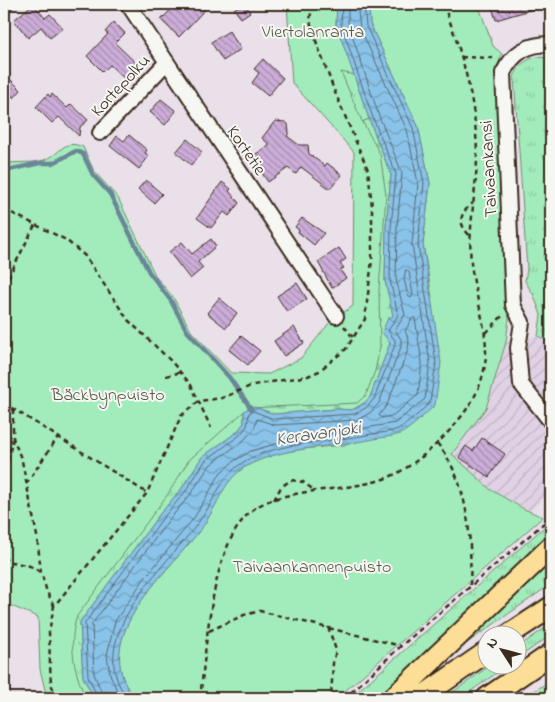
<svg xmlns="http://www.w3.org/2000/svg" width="555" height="702" viewBox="0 0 555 702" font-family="'Indie Flower',sans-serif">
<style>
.industrial{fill:url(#industrial-furrows)}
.grass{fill:url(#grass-tufts);stroke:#6e8b6c}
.forest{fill:url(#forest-firs);stroke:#6e8b6c}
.green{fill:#a2ecbb;stroke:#6e8b6c}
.water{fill:url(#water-waves);stroke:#6a8698}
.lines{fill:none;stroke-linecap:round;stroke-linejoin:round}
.shore{stroke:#5a676f;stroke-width:1}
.stream{stroke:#6a8698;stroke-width:4.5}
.building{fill:url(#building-back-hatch);stroke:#3b2a1e}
.minor-casing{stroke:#3b2a1e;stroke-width:18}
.highway-casing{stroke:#3b2a1e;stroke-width:24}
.path{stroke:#3b2a1e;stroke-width:2.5;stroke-dasharray:5 4;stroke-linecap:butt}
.minor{stroke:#f6f6f2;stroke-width:14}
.highway{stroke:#fcde96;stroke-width:20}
.labels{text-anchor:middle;stroke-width:4;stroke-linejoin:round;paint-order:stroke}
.park-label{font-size:18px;fill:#555a45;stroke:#f6f6f2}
.street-label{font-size:18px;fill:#3b2a1e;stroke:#f6f6f2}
.water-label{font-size:19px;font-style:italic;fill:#52585b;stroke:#f6f6f2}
</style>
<defs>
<pattern id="industrial-furrows" width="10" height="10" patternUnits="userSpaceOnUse" patternTransform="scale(1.25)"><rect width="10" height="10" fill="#e0d1e5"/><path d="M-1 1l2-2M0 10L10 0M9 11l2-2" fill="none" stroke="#c1b4c4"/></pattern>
<pattern id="grass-tufts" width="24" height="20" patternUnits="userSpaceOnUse" patternTransform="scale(1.25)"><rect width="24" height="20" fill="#a2ecbb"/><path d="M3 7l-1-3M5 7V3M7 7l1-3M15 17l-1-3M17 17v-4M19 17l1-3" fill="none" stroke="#8ccba0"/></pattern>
<pattern id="forest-firs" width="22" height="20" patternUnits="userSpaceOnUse" patternTransform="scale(1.25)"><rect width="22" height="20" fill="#a2ecbb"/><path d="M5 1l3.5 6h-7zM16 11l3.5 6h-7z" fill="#8ccba0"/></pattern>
<pattern id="water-waves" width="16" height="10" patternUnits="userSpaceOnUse" patternTransform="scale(1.25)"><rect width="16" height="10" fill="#89c3e9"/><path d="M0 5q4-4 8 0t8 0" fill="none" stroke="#719fbc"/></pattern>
<pattern id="building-back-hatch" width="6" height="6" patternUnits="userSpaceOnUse" patternTransform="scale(1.25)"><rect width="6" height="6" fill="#ccadd9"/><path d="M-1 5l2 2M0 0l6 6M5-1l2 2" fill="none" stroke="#a78daf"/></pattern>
</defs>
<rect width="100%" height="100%" fill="#e9e0ea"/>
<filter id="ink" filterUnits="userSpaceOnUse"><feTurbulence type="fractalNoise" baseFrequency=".02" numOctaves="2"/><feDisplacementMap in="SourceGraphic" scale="10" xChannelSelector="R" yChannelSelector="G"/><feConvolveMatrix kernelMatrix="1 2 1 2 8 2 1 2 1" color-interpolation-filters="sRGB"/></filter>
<g filter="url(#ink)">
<path class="industrial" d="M538 336 551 342V490L530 511 491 490 452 454 486 408 506 342Z"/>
<path class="grass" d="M345 48 369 119 356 125 337 87Z
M537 57 551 58V342L538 336 541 315 534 296 525 281 527 269 514 77C519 65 524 60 537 57Z
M244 411V423L237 432 202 457 182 488 159 515 80 622 83 677 94 698H62L52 654 161 479Z
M551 521V537L399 681 378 698H350Z
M551 557V584L467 643 470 636Z
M551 624V635L518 658V647Z
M492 664 508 665 461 698H445Z
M551 680V698H524Z"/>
<path class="forest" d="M369 119 391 175 386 226 385 281 394 316 390 343 370 397 364 403 352 410 337 409 274 414 252 406 355 352 356 125Z"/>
<path class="green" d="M287 4H337L336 24 355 75 341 72 361 119 380 154 386 195 379 290 380 347 375 371 366 395 357 403 248 408 189 460 168 494 77 616C68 642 74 674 86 698H47L40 669 38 617 4 603V164C17 161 31 164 44 160 61 155 62 138 83 147L94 171 118 198 156 277 173 297 191 331 231 373 269 374 301 358 330 322 353 306 354 152 292 83Z
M369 4H478L493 46 502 54 497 67V83L503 200 505 288 509 319 506 342 486 408 452 454 491 490 524 509 543 517 337 698H134C85 634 171 573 204 524 216 507 222 483 239 471 268 450 312 448 345 445L432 297 423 244 430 183 418 126 370 24Z"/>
<path class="water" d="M337 4H369L370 24 418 126 430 183 423 244 441 363 435 405C425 414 412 428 400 434 392 437 382 437 374 439 336 447 291 446 255 462 224 475 221 500 204 525 170 572 86 635 134 698H94L83 677 80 622 159 515 182 488 202 457 237 432 244 423V411L252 406 274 414 337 409 352 410 364 403 370 397 390 343 382 332 388 318 393 316 385 281 386 226 391 175 369 119 336 24Z"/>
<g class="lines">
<path class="shore" d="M406 270 409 272 413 295 411 298 408 296 404 279Z
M415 318 422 363 418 395 392 416 381 418 379 415 387 405 408 350 409 340 405 331 412 319Z
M98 698 88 676 85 623 163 518 186 491 205 461 240 435 247 426 249 413 253 411 274 419 355 414 367 407 374 399 395 345V340L388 331 398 315 390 280 391 227 396 174 373 118 341 24 342 4
M104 698 94 674 92 624 168 521 190 495 210 465 244 440 254 429 257 419 275 425 358 420 371 412 379 403 401 347V339L395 330 405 315 396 279 397 227 402 173 379 116 348 23V4
M120 698 110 674 107 655 115 621 144 579 194 518 221 472 234 461 251 451 282 442 395 423 425 399 430 363 412 244 418 183 407 130 360 28 357 4
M127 698C81 637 165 568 198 523 218 497 220 472 253 457 289 441 334 442 372 434 380 433 391 432 398 429 409 423 422 411 430 402L436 363 418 244 424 183 413 128 366 26 364 4"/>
<path class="stream" d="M4 171 40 163H53L76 151 83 154 93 175 110 194 149 272 171 301 187 331 229 377 252 410"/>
</g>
<path class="building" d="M33 4 45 18 50 14 63 28 50 38 41 27 28 38 14 20Z
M176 4H210L179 37 161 20Z
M242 4H245L250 12 241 18 234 9Z
M491 4H539L540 7 496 20Z
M114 22 125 33 115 43 139 66 126 80 110 65 103 72 87 56 108 34 105 32Z
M229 31 241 49 223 61 211 42Z
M263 59 283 78 268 96 252 83 259 73 254 69Z
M4 73 21 90 14 98 10 94 4 100Z
M48 94 50 97 52 94 67 108 71 104 88 120 80 127 79 136 59 117 52 123 36 107Z
M161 99 176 111 165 125 150 112Z
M275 121 285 122 288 124 289 133 287 136 299 145H308L309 154 325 166 327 163 342 175 330 189 301 167 296 174 288 168 268 182 251 157 270 145 262 138Z
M129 135 147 150 145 153 149 156 139 169 110 146 117 136 124 141Z
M187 139 202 152 191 165 176 152Z
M146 180 162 194 154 203 138 189Z
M222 182 231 189 229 191 239 203 229 216 224 212 211 228 197 218Z
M302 218 324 233 314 245 298 232 299 230 295 227Z
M211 239 216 246 198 262 203 268 190 279 169 252 182 242 192 254Z
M339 248 346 259 340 263 344 268 340 270 346 278 332 288 318 262Z
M297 283 307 299 287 312 277 296Z
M219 298 237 313 226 328 207 313Z
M294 327 304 343 284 356 274 341Z
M241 336 260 351 248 365 229 350Z
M482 438 505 454 489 477 459 457 466 446 473 451Z"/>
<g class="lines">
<defs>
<path id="minor" d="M128 4 336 316
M4 5 5 4
M551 44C527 44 514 52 503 73L513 305 522 322 518 348 521 384 551 422
M100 133 167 62"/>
<path id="highway" d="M510 634 551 607
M393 698 551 547
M420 698 488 651
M487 698 551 654"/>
</defs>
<use href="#minor" class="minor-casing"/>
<use href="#highway" class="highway-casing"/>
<path class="path" d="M461 57 497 58
M4 209 66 240 85 256 128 320 171 361 191 385 211 428
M469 235C457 222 460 213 473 203
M4 286 35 225
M344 326 354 339
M486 333 504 314
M166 376 181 372
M4 403 147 493
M13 409V438L22 461 37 536 41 572 47 592 54 606
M437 443C469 482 472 539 470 588
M4 478 13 438
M26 484 58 437
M274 500 281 487 291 480 303 482 315 491
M4 556 7 561 30 566 41 572
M328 627 336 650 333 663 331 698
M209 631 244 615 260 611 401 646
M57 698 51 684 50 664 49 632 54 606 147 493 181 416 199 401 222 398 253 385 308 376 319 371 346 349 365 319 372 260V206L368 170 334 90 316 41 310 21 312 4
M200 698C207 646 210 550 249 513 280 483 361 496 401 471 431 454 473 412 482 378 494 339 475 302 471 263 468 228 476 194 477 159 477 106 463 53 443 4
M345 698 401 646 551 517"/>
<use href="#minor" class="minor"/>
<use href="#highway" class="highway"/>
</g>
</g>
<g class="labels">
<g class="park-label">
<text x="313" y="37">Viertolanranta</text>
<text x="108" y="400">Bäckbynpuisto</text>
<text x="312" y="572">Taivaankannenpuisto</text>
</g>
<g class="street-label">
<text transform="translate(120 85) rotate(-47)" y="6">Kortepolku</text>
<text transform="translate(247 150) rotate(56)" y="6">Kortetie</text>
<text transform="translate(488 169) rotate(-93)" y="6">Taivaankansi</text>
</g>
<g class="water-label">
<text transform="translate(318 432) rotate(-8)" y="7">Keravanjoki</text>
</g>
</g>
<rect width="555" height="702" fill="none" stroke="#f6f6f2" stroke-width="20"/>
<rect x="10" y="10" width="535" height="682" fill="none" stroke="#3b2a1e" stroke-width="2" filter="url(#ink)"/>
<g transform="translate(502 650) rotate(306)"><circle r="24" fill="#f6f6f2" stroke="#aba49d"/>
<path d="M0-4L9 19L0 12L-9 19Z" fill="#3b2a1e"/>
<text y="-8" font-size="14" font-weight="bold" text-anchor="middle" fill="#3b2a1e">N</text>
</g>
</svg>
